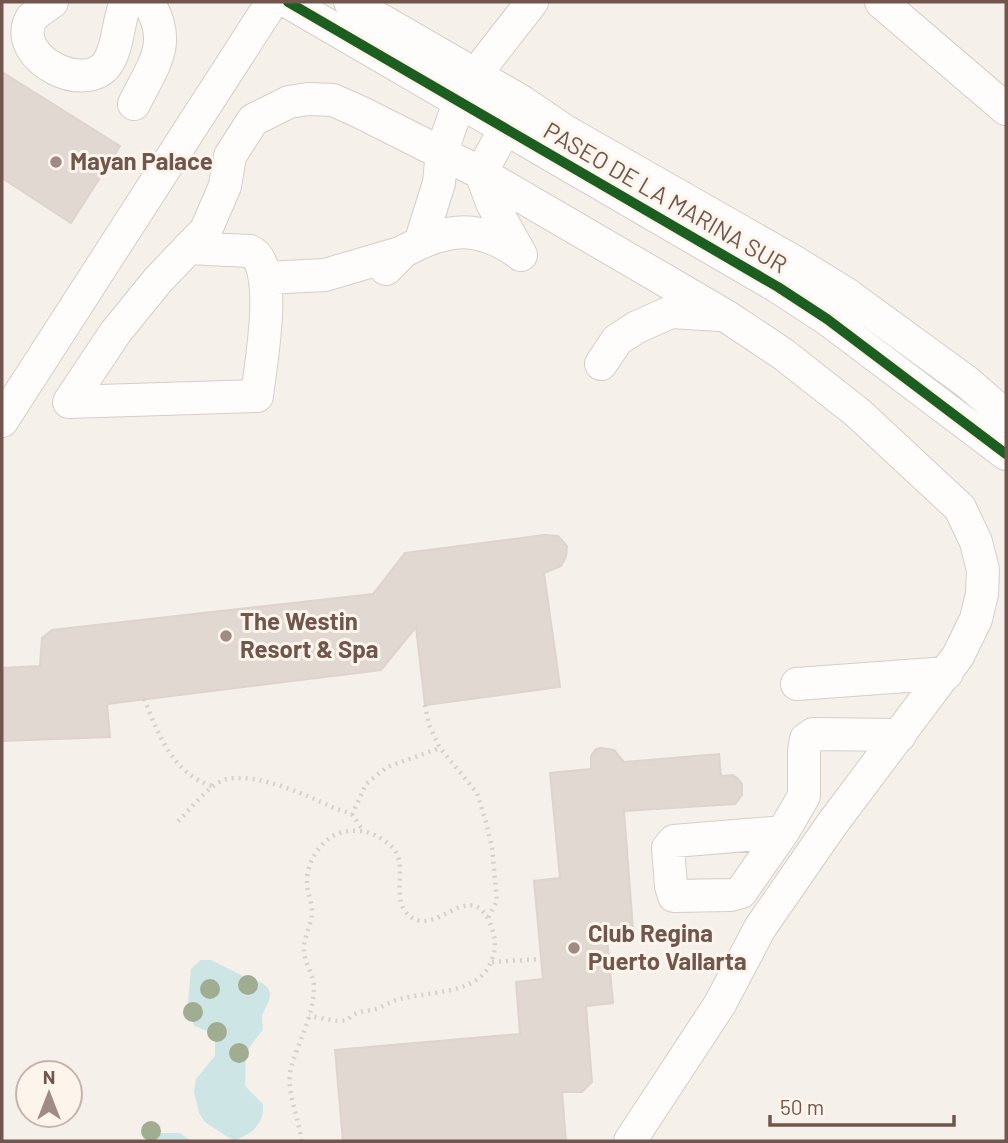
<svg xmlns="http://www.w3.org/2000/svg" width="1008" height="1143" viewBox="0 0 1008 1143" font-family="Barlow,sans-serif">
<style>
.water{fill:#cde5e4}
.building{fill:#e2d8d2;stroke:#ded3cd;stroke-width:2}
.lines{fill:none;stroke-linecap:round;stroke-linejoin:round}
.minor-casing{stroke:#d5cdc9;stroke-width:34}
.path{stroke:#d9d0ce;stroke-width:4.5;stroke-dasharray:2 5;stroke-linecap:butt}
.minor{stroke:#fefdfc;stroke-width:32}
.cycleway-casing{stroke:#fdf5ec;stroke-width:15}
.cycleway{stroke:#1b5e20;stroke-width:10}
.tree{fill:#a0ad90}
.poi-dot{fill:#a08c84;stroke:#fdf5ec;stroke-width:2.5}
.labels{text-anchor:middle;stroke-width:6;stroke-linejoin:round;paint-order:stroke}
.poi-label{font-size:24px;font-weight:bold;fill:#71564d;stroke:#fdf5ec;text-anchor:start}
.street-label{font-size:24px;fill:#71564d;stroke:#fdf5ec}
</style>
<rect width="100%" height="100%" fill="#f6f0ea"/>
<path class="water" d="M201 960H211L241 975 245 978 242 985 246 990 252 989 253 982 256 980C276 989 271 997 263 1013 261 1018 263 1025 263 1030 240 1057 247 1054 245 1086L263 1104C264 1126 252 1133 234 1141L205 1122 199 1113 194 1092 196 1079 215 1056V1042L208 1031 194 1026 192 1019 197 1016V1011L189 1008 188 1003 191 969Z
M159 1133H180L191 1141H147L149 1137Z"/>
<path class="building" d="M2 72 120 146 71 223 2 178Z
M544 535 558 536 567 546 566 557 561 566 544 573 560 687 425 705 416 627 381 670 107 704 110 737 2 741V668L40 666 42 638 52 630 373 594 405 553Z
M601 748 614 750 624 762 719 754 721 776 733 775 738 779 742 784V795L735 804 624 811 633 929 626 934 607 938 613 1003 586 1006 592 1082 582 1092H562L566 1141H343L335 1050 520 1034 516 982 543 979 534 881 560 878 550 773 591 769V756L596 749Z"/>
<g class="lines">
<defs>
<path id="minor" d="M52 2C45 7 35 13 31 19 10 59 91 99 110 59 119 42 118 20 126 2
M288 2 778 287 827 319 1006 454
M350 2 521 101 565 131 793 261 845 293 967 382 1006 416
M881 2 1006 109
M134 104C153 65 174 43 148 2
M515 110 481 173 492 203 521 255
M420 243C459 226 485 229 520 254
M188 248 250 251C280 264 260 368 257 396L69 402 115 333 158 280 206 230 225 186 230 156 253 120 289 102 308 99 333 100 360 112 481 173 726 316 783 354 858 413 960 508 976 542 983 570 982 594 976 619 958 656 832 824 760 928 720 1004 630 1141
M386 269 404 251 420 243 439 183 442 151 459 102 475 75 532 2
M266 278 325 275 403 252
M601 364 617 340 637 327 671 312 720 315
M2 421 272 2
M797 684 947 673
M783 832 674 841 668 848 671 886 674 896 730 895 741 892 783 832 804 796V751L806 739 813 734 900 735"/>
</defs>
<use href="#minor" class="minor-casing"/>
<path class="path" d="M144 699C159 735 172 773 212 786
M425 705 429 725 440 748 477 793 486 822 492 848 497 901 488 918
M352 815 366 784 387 767 440 748
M178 821C191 809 211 782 227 779 258 773 304 794 332 807 337 810 347 811 352 815 355 818 359 825 362 829
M492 962 541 959
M301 1141C300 1118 285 1092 291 1068 298 1042 314 1015 314 987 314 975 305 964 304 952 303 937 312 925 312 911 312 902 308 894 307 885 305 864 321 837 343 832 362 828 376 833 391 846 409 862 392 892 405 911 432 946 469 874 490 923 495 935 497 946 492 959 481 995 430 991 400 999 392 1001 384 1006 376 1009 369 1011 361 1011 355 1014 352 1015 349 1019 346 1020 337 1023 320 1017 309 1016"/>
<use href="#minor" class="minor"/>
<defs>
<path id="cycleway" d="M288 2 778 287 827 319 1006 454"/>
</defs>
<use href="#cycleway" class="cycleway-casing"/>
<use href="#cycleway" class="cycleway"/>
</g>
<g class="tree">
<circle cx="248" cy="985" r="10"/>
<circle cx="210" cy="989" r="10"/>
<circle cx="193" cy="1012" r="10"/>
<circle cx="217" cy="1032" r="10"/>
<circle cx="239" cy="1053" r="10"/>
<circle cx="151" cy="1131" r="10"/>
</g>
<g class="poi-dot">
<circle cx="56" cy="162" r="7"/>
<circle cx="226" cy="636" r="7"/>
<circle cx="574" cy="948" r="7"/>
</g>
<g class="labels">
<g class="poi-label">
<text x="70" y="170">Mayan Palace</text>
<text x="240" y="630">The Westin<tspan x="240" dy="28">Resort &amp; Spa</tspan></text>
<text x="588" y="942">Club Regina<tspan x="588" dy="28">Puerto Vallarta</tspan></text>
</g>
<g class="street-label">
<text transform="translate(665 198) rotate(30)" y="8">PASEO DE LA MARINA SUR</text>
</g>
</g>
<rect width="1008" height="1143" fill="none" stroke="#71564d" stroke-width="7"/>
<g transform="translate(49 1094)"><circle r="33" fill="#fdf5ec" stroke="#c5b5ac" stroke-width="2"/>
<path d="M0-5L12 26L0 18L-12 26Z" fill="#a08c84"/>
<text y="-10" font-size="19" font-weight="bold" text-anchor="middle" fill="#71564d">N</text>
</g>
<path d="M770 1115v10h184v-10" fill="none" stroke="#71564d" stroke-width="3.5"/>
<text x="780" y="1115" font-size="21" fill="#71564d" stroke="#fdf5ec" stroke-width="5" paint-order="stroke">50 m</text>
</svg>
